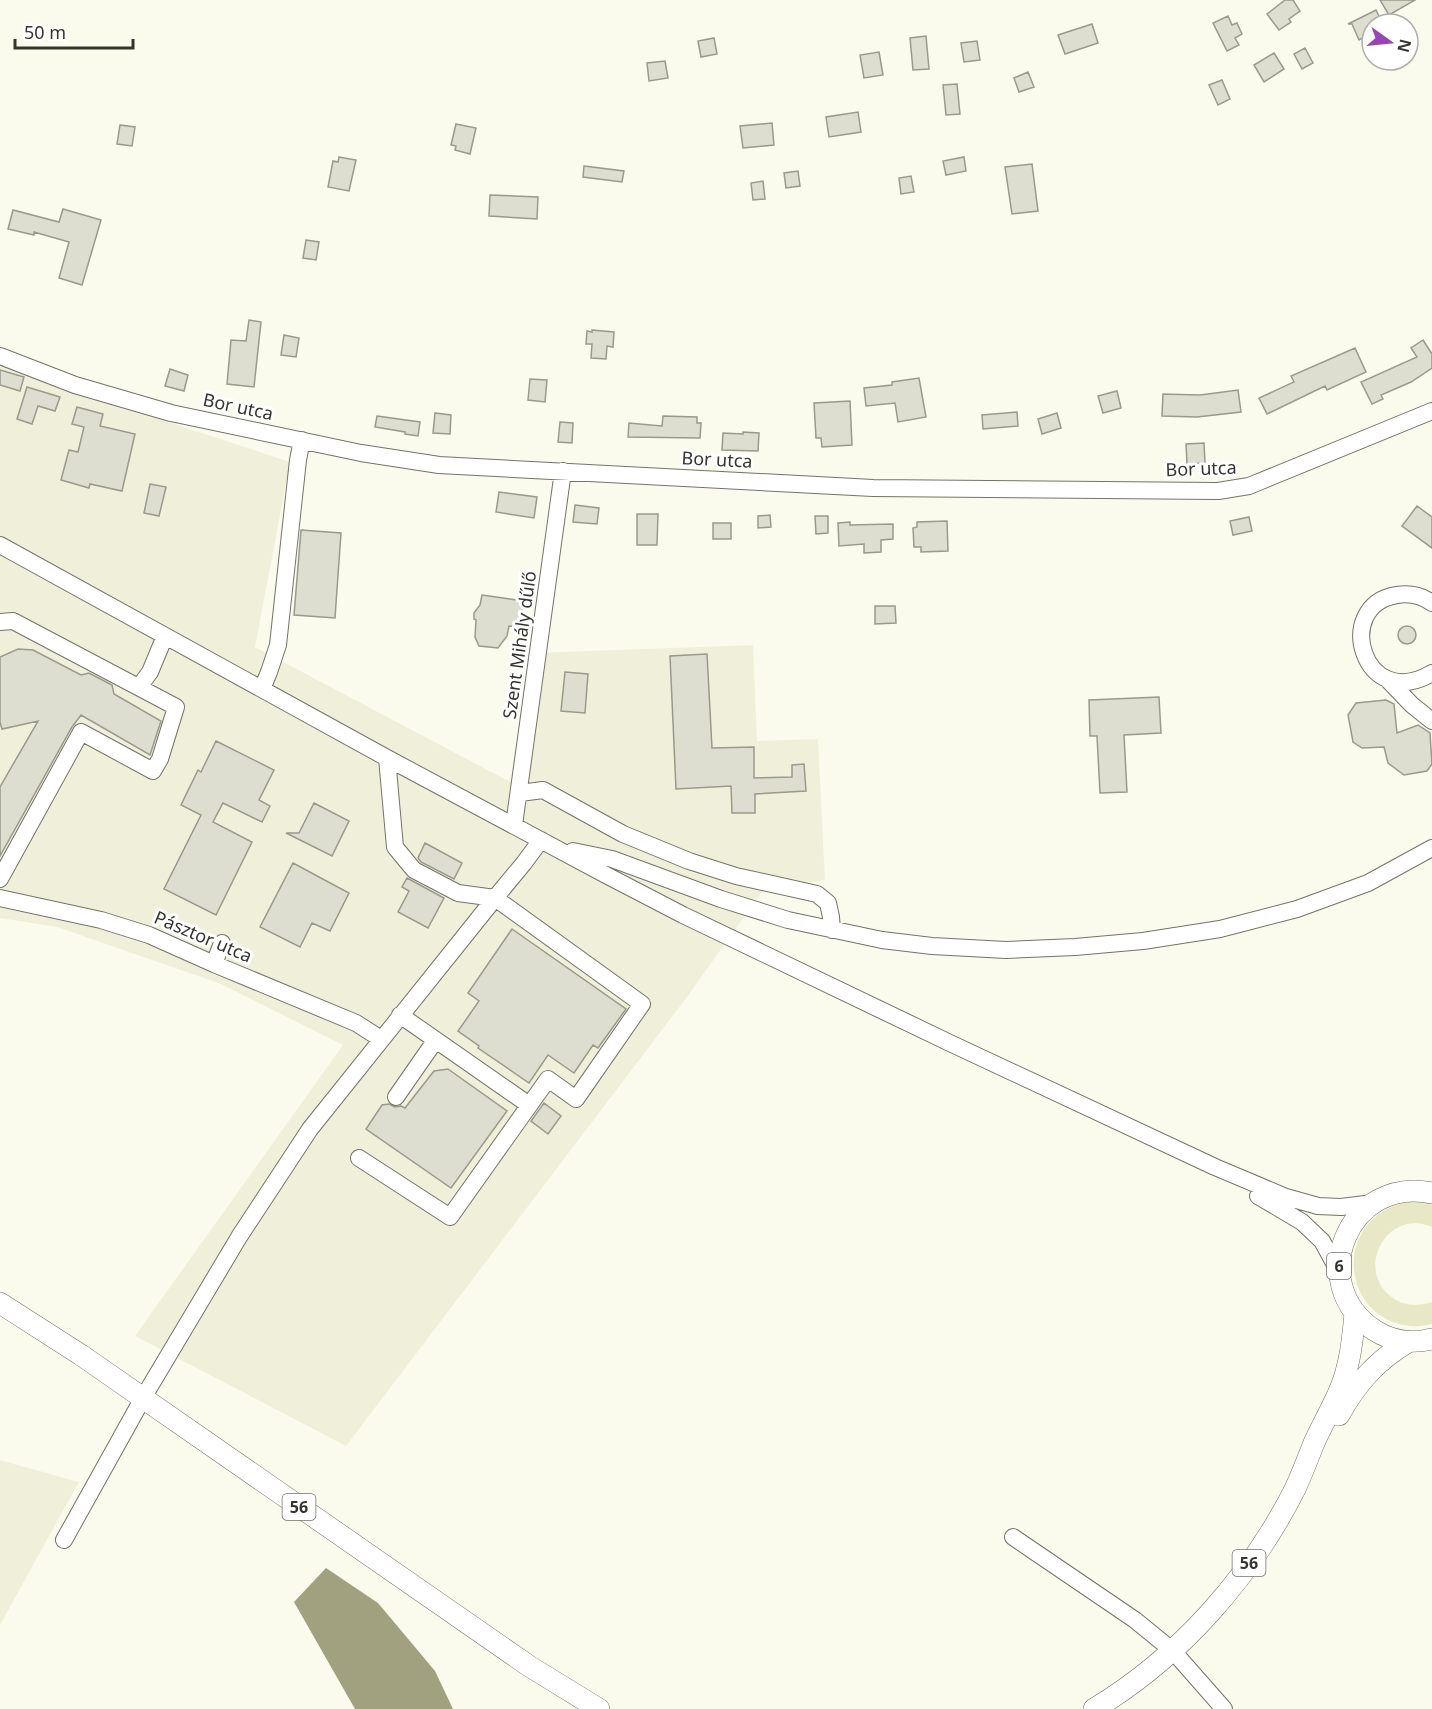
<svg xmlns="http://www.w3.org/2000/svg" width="1432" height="1709" viewBox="0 0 1432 1709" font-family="'Noto Sans',sans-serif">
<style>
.built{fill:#f0f0da}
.green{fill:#e8e7c6}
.water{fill:#a2a17f}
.building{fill:#deded0;stroke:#99998c;stroke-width:1.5}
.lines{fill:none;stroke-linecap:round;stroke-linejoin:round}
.minor-casing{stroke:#747367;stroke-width:18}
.major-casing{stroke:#747367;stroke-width:22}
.minor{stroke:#fff;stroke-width:16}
.major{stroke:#fff;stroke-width:21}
.labels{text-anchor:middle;stroke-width:6;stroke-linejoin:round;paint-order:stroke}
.shield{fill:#fff;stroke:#72726d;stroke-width:1.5}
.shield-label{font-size:16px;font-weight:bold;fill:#35352f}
.street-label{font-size:18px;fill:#35352f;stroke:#fff}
</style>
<rect width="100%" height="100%" fill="#fbfbed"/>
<path class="built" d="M0 363 72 390 290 462 255 647 516 785 534 653 753 645 757 741 818 739 825 880 764 889 687 997 346 1446 135 1336 343 1045 221 984 57 927 0 918Z
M0 1460 79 1482 0 1625Z"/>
<path class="green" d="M1416 1201 1432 1204V1227C1385 1207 1352 1274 1396 1300 1407 1306 1420 1306 1432 1302V1324C1420 1327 1407 1327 1396 1323 1343 1305 1339 1232 1389 1208 1397 1203 1406 1202 1416 1201Z"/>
<path class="water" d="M326 1568 378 1603 435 1671 453 1709H355L294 1602Z"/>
<path class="building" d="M1285 0H1293L1300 11 1289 19 1291 22 1279 30 1267 14Z
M1380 0H1415L1389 15Z
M1376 10 1383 24H1372V33L1359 40 1352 24H1348Z
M1228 16 1232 25 1237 23 1242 34 1235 38 1239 45 1227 51 1213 23Z
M1092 24 1098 43 1065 54 1058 35Z
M926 36 929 69 913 70 910 38Z
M714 38 717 54 701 57 698 41Z
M977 41 980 60 964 62 961 43Z
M1305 48 1313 63 1302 69 1294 54Z
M879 52 883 75 864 78 860 55Z
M1274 53 1284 69 1264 82 1254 65Z
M665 61 668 78 649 81 647 63Z
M1028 72 1034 87 1019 92 1014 78Z
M1222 80 1230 99 1218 105 1209 85Z
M957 84 960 114 946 115 943 85Z
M858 112 861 132 829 137 826 117Z
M772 123 774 145 743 148 740 126Z
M456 124 476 128 470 154 455 150 456 146 451 145Z
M120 125 135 127 132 146 117 144Z
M339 157 356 160 349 191 328 187 333 161 338 162Z
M964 157 966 171 946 175 943 161Z
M1032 164 1038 211 1012 214 1005 167Z
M584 166 624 171 622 182 583 177Z
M798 171 800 186 786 188 784 173Z
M911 176 914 192 901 194 899 178Z
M763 181 765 199 753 200 751 183Z
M490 195 538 197 537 219 489 216Z
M63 209 101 220 82 285 59 278 69 242 34 232V235L8 229 13 210 59 222Z
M306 240 319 242 316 260 303 258Z
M249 320 261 322 254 387 227 384 231 340 246 341Z
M592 330 614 332 613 347 607 346 606 359 591 358 592 344H586L587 331 592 332Z
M284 335 299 338 296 357 281 355Z
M1423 340 1432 354V368L1411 382 1381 395 1383 399 1372 404 1361 382 1417 357 1411 348Z
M1355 348 1366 372 1327 390 1325 386 1267 414 1259 398 1294 382 1291 376Z
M170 369 188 375 184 391 165 386Z
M0 370 24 377 20 391 0 385Z
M919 378 926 417 898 422 895 403 866 406 864 388 892 385V382Z
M530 379 547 380 545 402 528 400Z
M27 387 60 397 55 411 38 406 32 424 17 419Z
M1238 390 1241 412 1197 417 1162 416 1163 394 1200 395Z
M1117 391 1121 408 1103 413 1098 396Z
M850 401 852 445 822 447 821 438H816L814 403Z
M77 407 103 414 100 426 135 434 122 491 90 484 89 488 61 480 69 450 78 452 84 427 72 424Z
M1017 412 1018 426 983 429 982 415Z
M435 413 451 415 450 434 433 433Z
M1057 413 1061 428 1042 434 1038 419Z
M377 416 420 422 418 436 405 434V432L375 427Z
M663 416 697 417V423H701L700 438 628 437 629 423 662 426Z
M560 422 573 423 572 443 558 442Z
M743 432 759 433 758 451 722 450 723 433 743 434Z
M1204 443 1205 463 1187 464 1186 444Z
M150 484 166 487 159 516 144 513Z
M499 492 537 497 534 518 496 512Z
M575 505 599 508 597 524 573 522Z
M1417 506 1432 517V548L1402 526Z
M637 514H658L657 545H637Z
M770 515 771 527 758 528V516Z
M815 516H828V533L816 534Z
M1249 517 1252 531 1233 535 1230 521Z
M947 521 948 551 921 552V547H914L913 528 917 527V522Z
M850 522V525L893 524V539L881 540V552L864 553V544L839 546 838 523Z
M713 523H731V539H713Z
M301 530 341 533 335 618 294 615Z
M482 595 523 601 520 627 509 626 507 636 498 648 479 646 475 637 476 620 474 619V613L480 605Z
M875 606H895L896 623 875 624Z
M1398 635a9 9 0 1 1 18 0a9 9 0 1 1-18 0Z
M18 649 33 650 81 675 89 673 112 685 114 694 161 721 150 755 81 715 72 727 0 856V787L38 721 2 729 0 722V657Z
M707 654 712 748 754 747V778L792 777V765L804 764 806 791 755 794V813H732L731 786 676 789 670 656Z
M565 672 588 674 585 713 561 711Z
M1159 697 1161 733 1124 735 1127 792 1100 793 1097 736H1090L1089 700Z
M1386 700 1394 704 1397 733 1418 725 1430 733 1432 764 1427 771 1404 775 1388 763 1384 747 1362 748 1353 742 1348 715 1356 703Z
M216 741 274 770 259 800 270 806 262 822 223 803 213 822 252 842 216 915 164 889 201 815 181 805 198 770 201 772Z
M314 803 349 821 332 856 286 833H299Z
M425 843 462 863 454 879 421 862 418 858Z
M293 863 349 893 330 931 312 923 300 947 260 927Z
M407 878 444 898 428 928 398 912 409 891 402 887Z
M512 929 626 1009 598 1048 593 1045 574 1073 548 1055 529 1083 478 1048 479 1046 458 1031 479 1001 468 993Z
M448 1069 507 1111 451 1188 366 1129 382 1105 389 1104 395 1107 401 1106 405 1108 434 1071Z
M544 1103 561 1116 548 1134 531 1121Z"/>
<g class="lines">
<defs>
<path id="minor" d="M0 356 75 385 171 413 361 453 439 465 873 488 1218 491 1249 486 1432 411
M0 545 387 758 606 875 683 915 952 1044 1215 1167 1286 1197 1318 1206 1341 1207 1373 1203
M1432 603C1421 595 1410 593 1397 595 1332 605 1363 714 1432 673
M0 622 13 621 176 707 160 759 153 771 81 732 0 879
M1387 679 1412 705 1432 721
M139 687 150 672 165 636
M262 689 269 672 278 645 298 460 302 440
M520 793 543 790 623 834 689 861 736 876 817 894 828 903 831 917 832 930
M514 825 563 471
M573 851 612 859 721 899 788 920 882 940 932 946 1006 950 1075 947 1143 941 1220 929 1297 909 1368 883 1432 848
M0 898 101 920 149 935 214 964 356 1023 381 1039
M214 964 222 943
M400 1015 529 1105
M396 1097 435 1041
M359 1158 450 1217 548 1079 576 1099 642 1004 495 898 458 893 414 870 395 847 387 758
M1258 1196 1302 1222 1322 1241 1339 1272
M1013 1537 1135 1620 1173 1651 1224 1709
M64 1540 143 1398 239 1237 310 1129 495 898 524 863 541 840"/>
<path id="major" d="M1432 1193C1349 1175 1304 1283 1374 1330 1391 1341 1412 1344 1432 1339
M0 1303 81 1355 529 1666 599 1709
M1339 1415C1357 1383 1376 1361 1408 1342
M1094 1709C1179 1658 1250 1578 1295 1489 1302 1474 1308 1458 1314 1443 1325 1418 1341 1394 1347 1368 1352 1350 1353 1332 1355 1314"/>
</defs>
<use href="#minor" class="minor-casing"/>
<use href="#major" class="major-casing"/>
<use href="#minor" class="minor"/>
<use href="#major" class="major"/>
</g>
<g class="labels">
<g class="shield">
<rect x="1327" y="1253" width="24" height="26" rx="4.5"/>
<rect x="282.5" y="1494" width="33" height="26" rx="4.5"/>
<rect x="1232.5" y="1550" width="33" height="26" rx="4.5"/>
</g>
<g class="shield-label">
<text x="1339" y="1272">6</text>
<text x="299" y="1513">56</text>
<text x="1249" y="1569">56</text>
</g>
<g class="street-label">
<text transform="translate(238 407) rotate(12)" y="6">Bor utca</text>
<text transform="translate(717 460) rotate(3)" y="6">Bor utca</text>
<text transform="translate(1201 469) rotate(-2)" y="6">Bor utca</text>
<text transform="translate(520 645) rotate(-82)" y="6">Szent Mihály dűlő</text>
<text transform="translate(203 937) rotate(23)" y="6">Pásztor utca</text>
</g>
</g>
<g transform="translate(1390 42) rotate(105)"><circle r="28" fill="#ffffff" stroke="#aeaeac" stroke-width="1.5"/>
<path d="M0-4.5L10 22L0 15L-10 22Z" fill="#9745b4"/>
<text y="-9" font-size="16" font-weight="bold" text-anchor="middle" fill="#35352f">N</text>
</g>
<path d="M15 39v9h118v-9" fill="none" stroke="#35352f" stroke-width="3"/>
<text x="24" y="39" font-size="18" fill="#35352f" stroke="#ffffff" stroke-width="4.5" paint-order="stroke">50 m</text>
</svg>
